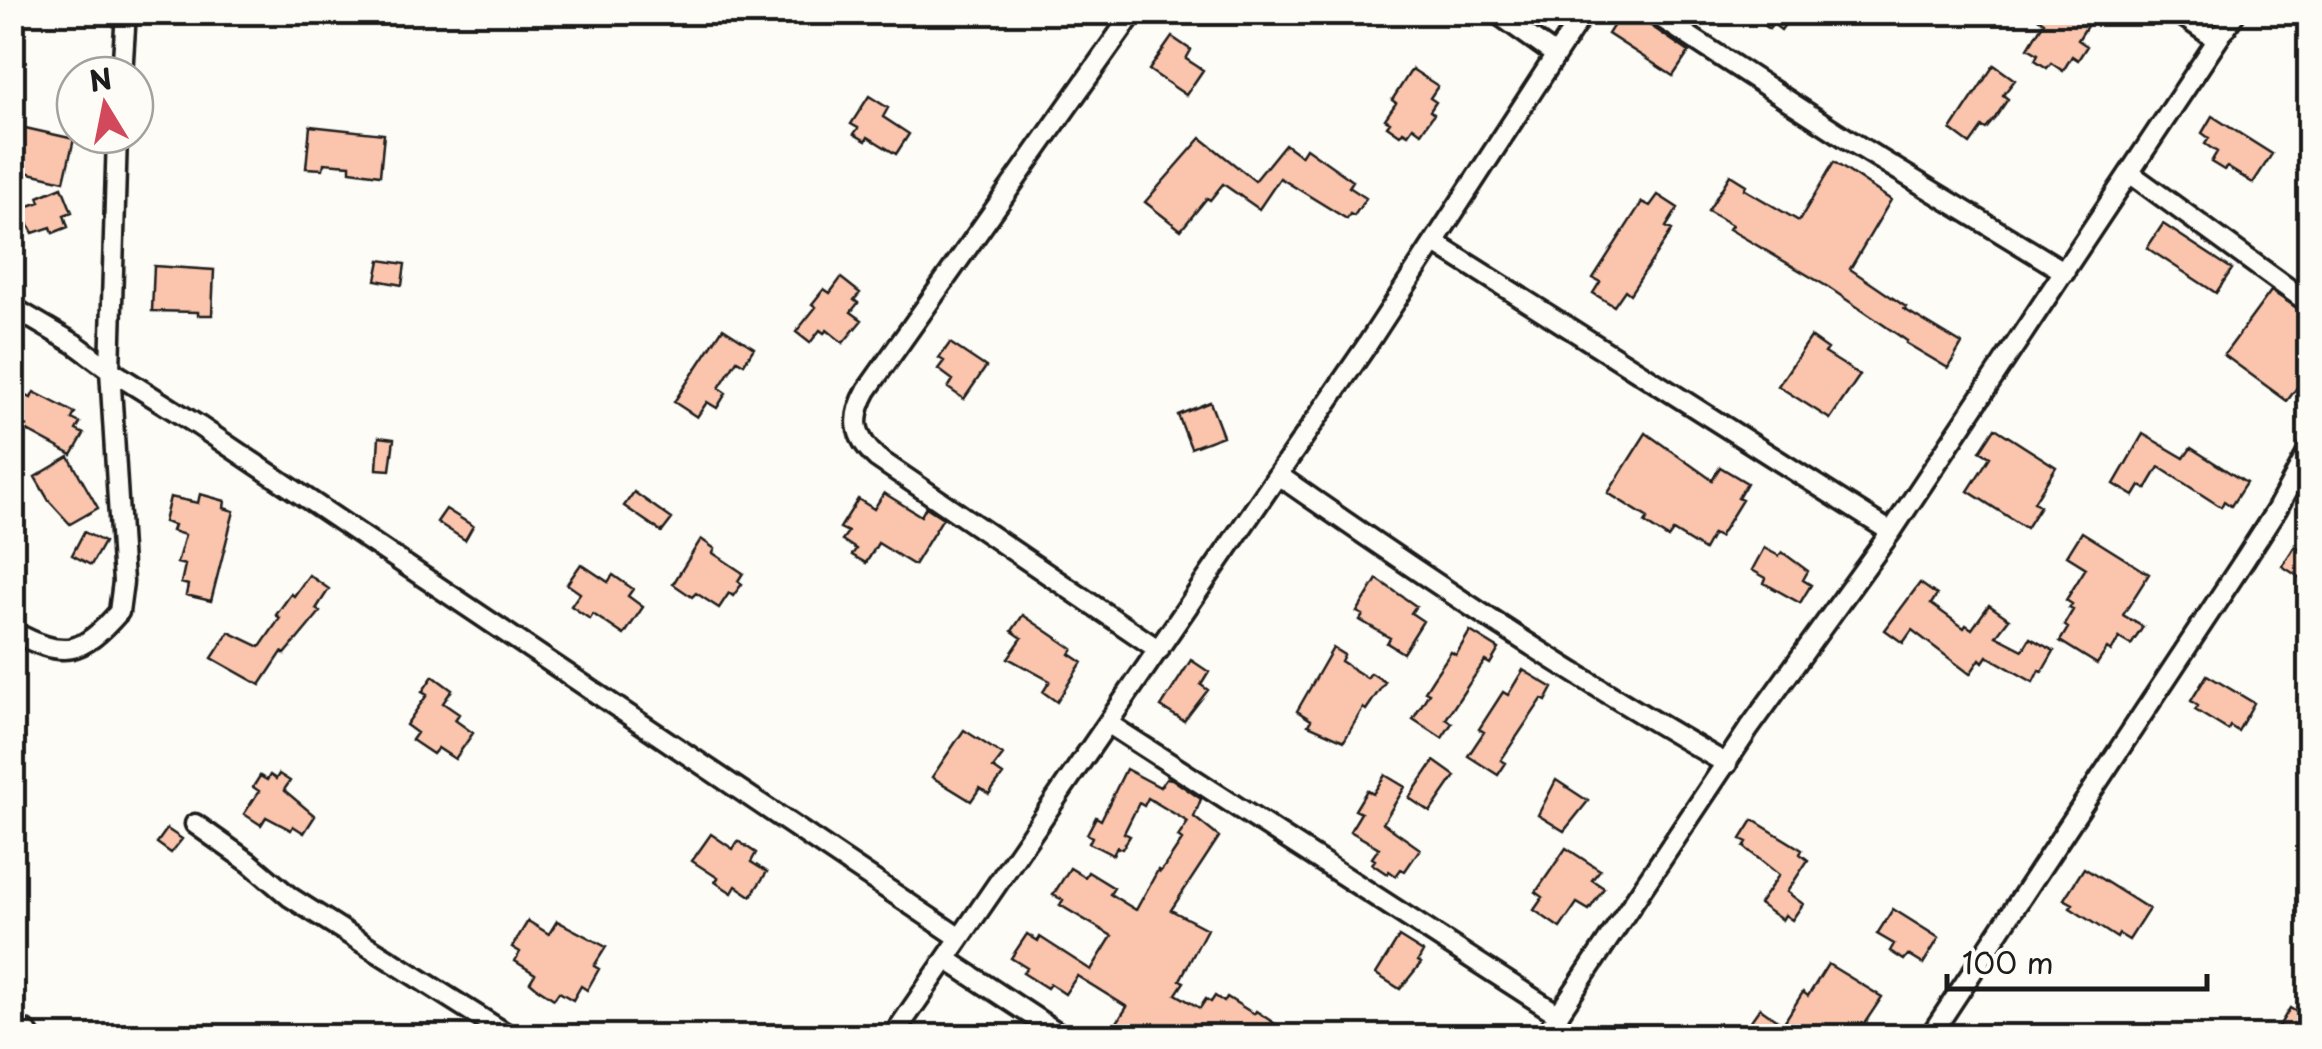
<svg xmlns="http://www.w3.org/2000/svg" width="2322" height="1049" viewBox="0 0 2322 1049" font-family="'Playpen Sans',sans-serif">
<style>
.building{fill:#fac5ac;stroke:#1c1c1c;stroke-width:2.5}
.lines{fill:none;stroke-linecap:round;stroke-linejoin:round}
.street-casing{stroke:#1c1c1c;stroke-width:25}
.primary-casing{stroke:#1c1c1c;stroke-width:35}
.street{stroke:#fdfcf7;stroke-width:18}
.primary{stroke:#fdfcf7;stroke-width:28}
</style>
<rect width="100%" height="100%" fill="#fdfcf7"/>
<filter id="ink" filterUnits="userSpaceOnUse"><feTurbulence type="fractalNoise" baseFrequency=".01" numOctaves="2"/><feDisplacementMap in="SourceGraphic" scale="20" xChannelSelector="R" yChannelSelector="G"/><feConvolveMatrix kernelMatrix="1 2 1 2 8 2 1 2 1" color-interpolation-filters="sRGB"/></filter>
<g filter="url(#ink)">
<path class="building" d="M1622 12 1640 13 1645 22 1689 52 1673 76 1608 34Z
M1744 12H1794L1781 30 1773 24 1769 29Z
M2029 12H2083L2092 18 2078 40 2087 46 2078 60 2072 56 2063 71 2051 63 2047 68 2035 60 2038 54 2028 48 2044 22Z
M1172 37 1191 50 1186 59 1203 70 1186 95 1149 70Z
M1994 65 2015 80 2003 95 2008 99 1995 118 1986 129 1982 127 1970 144 1951 130Z
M1412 69 1438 86 1430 98 1436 102 1430 111 1434 114 1421 133 1413 127 1408 134 1403 131 1400 135 1387 126 1390 122 1385 119 1396 103 1392 100Z
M869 96 888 108 883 117 909 134 896 154 868 137 866 141 854 134 858 128 851 124Z
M2212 116 2272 154 2253 183 2227 167 2224 170 2211 162 2217 152 2205 144 2209 138 2202 133Z
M12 125 74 139 64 181 12 169Z
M310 126 384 134 380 175 350 171V165L324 163 323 169 306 168Z
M1201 138 1255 181 1285 144 1301 156 1306 148 1353 181 1349 187 1366 198 1354 216 1350 214 1347 219 1280 178 1259 209 1223 184 1210 200 1207 198 1181 230 1145 202Z
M1834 162 1891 200 1850 269 1906 307 1904 309 1962 344 1948 368 1906 343 1907 341 1828 287 1729 229 1732 225 1708 211 1730 175 1746 185 1744 189 1799 221Z
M62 187 72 212 64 215 68 227 53 233 51 227 33 233 20 209 40 202 38 197Z
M1658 195 1678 208 1666 227 1672 230 1630 294 1625 290 1614 306 1593 293 1600 282 1593 278 1642 202 1650 206Z
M2163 224 2232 269 2216 293 2147 248Z
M380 260 405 264 402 285 376 280Z
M154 266 214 270 212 315H198V312L152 311Z
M841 278 860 293 854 300 858 303 851 312 862 320 843 343 827 330 824 333 820 330 810 343 796 332 816 307 812 304 824 289 830 293Z
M2271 291 2310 316V370L2287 401 2224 355Z
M723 328 754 348 744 364 737 360 719 388 726 393 717 408 707 402 697 417 674 402Z
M1811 337 1828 349 1825 353 1860 375 1830 419 1778 386Z
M950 343 986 367 964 399 948 388 953 380 938 369 944 361 939 358Z
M34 392 75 413 72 419 80 423 76 430 84 434 72 455 24 429 26 426 12 419V394L18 397 21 393 31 398Z
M1210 402 1223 436 1191 448 1178 415Z
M1995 428 2056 467 2034 502 2040 506 2026 528 1968 491 1990 457 1980 451Z
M1646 433 1712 480 1720 467 1747 483 1738 498 1742 500 1719 537 1713 534 1704 550 1673 531 1668 538 1645 523 1648 518 1608 493Z
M2143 434 2184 458 2191 448 2246 483 2231 506 2224 501 2221 507 2159 467 2146 489 2140 486 2134 496 2114 484Z
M379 437 394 439 390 470 377 469Z
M69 457 98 508 70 524 49 501 35 477Z
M634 492 672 519 662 532 624 506Z
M884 493 921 516 926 507 943 518 914 565 878 543 866 563 852 555 856 549 842 540 848 532 840 528 858 499 874 509Z
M200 494 225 501 224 508 234 511 211 601 186 595 188 585 181 583 185 565 177 563 185 535 172 531 174 525 164 522 170 497 198 503Z
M446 509 473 526 465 540 437 522Z
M84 532 104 542 91 565 72 555Z
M2082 532 2149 574 2123 615 2143 627 2131 645 2119 638 2111 652 2107 649 2097 664 2060 641 2068 628 2064 625 2073 610 2069 608 2072 604 2066 600 2086 568 2067 556Z
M701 539 715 549 713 553 743 573 738 581 742 584 733 596 729 593 719 608 696 593 692 597 673 584Z
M2295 546 2310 555V584L2282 566Z
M1764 548 1779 556 1782 552 1808 571 1803 580 1811 585 1800 603 1764 583 1766 578 1752 570Z
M581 564 608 582 613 575 633 589 628 596 643 607 624 635 593 614 590 619 571 606 580 593 567 584Z
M309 575 329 589 316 609 320 612 285 654 282 652 260 685 212 658 229 632 260 647 280 618 276 615 291 594 294 596Z
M1377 579 1416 606 1411 613 1423 621 1403 653 1387 643 1390 638 1360 620 1363 615 1357 612Z
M1920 583 1937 595 1931 604 1964 628 1966 625 1972 629 1989 605 2009 619 1996 636 2023 650 2030 638 2054 651 2042 672 2039 670 2033 682 1987 656 1983 662 1980 659 1970 674 1912 630 1903 643 1885 630Z
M1023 615 1073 649 1070 654 1082 662 1057 702 1043 692 1050 681 1008 658 1022 638 1012 631Z
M1470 631 1499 649 1490 664 1485 661 1469 684 1446 719 1452 723 1442 738 1413 719 1429 693 1425 691 1434 677 1451 652 1456 655Z
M1333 648 1344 655 1341 661 1367 678 1371 673 1385 682 1366 710 1363 708 1344 741 1308 725 1311 720 1297 711Z
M1191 660 1209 672 1201 685 1208 690 1184 721 1161 707Z
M1523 670 1553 688 1546 701 1542 699 1501 760 1506 763 1498 775 1468 756 1484 732 1479 729 1503 692 1508 695Z
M2207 675 2254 703 2238 731 2230 726 2228 730 2195 710 2198 706 2191 701Z
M433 676 452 690 443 703 459 714 455 720 473 733 455 759 438 748 433 754 412 740 417 733 406 725 427 695 422 692Z
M964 730 1003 755 993 768 1003 775 989 794 980 788 971 801 932 777Z
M1434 761 1455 776 1430 812 1409 798Z
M1126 769 1160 787 1166 778 1172 779 1201 799 1194 817 1219 837 1171 910 1207 929 1180 980 1184 982 1176 994 1200 1008 1206 999 1211 1002 1215 996 1224 1002 1227 997 1254 1014 1256 1011 1277 1025 1269 1036H1164L1150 1028 1147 1034 1134 1026 1130 1033 1116 1024 1127 1007 1077 976 1065 994 1050 984 1047 988 1023 973 1027 968 1011 958 1027 934 1038 941 1040 937 1091 970 1112 936 1060 905 1063 900 1053 895 1070 868 1085 877 1088 872 1114 888 1110 894 1136 910 1158 870 1160 872 1164 867 1182 840 1178 837 1188 822 1148 798 1144 806 1139 803 1124 833 1130 836 1122 849 1117 847 1113 855 1089 843 1092 837 1087 834 1096 817 1101 820Z
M279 774 290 781 284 790 315 816 304 833 293 826 291 830 266 817 261 825 244 814 259 791 253 787 260 776 267 780 270 775 276 779Z
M1385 775 1405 787 1383 823 1420 849 1405 871 1401 869 1396 876 1389 871 1387 874 1372 864 1375 860 1372 858 1379 848 1350 831 1361 813 1355 810 1367 790 1373 794Z
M1556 780 1588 801 1564 831 1538 815Z
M1753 820 1802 850 1800 854 1808 860 1787 892 1803 904 1792 920 1785 915 1782 920 1759 904 1779 875 1744 847 1747 842 1741 839Z
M167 829 182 839 171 853 157 843Z
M711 834 733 849 738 841 756 853 751 862 767 872 751 896 736 886 732 893 715 882 718 878 692 861Z
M1566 848 1600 870 1592 880 1604 888 1589 910 1577 903 1560 928 1534 910 1543 897 1536 892Z
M2084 868 2149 909 2129 940 2119 934 2117 938 2070 908 2073 904 2064 899Z
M1893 909 1939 938 1923 964 1908 955 1904 960 1890 951 1894 944 1877 934Z
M528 921 549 934 557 921 606 947 594 966 599 969 587 990 581 986 573 1000 559 992 554 999 537 988 530 982 535 974 515 961 520 952 512 947Z
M1399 937 1423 952 1418 961 1421 963 1400 989 1376 974Z
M1828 964 1882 997 1856 1036H1740L1760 1008 1783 1024 1803 992 1808 996Z
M2290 1008 2310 1020V1036H2273Z"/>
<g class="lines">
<defs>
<path id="street" d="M1134 12 867 390C852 417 853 436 877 458L1159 650
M1495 12 1554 54
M1652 12 1852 142 2065 272
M2177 12 2217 40
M122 75 126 12
M117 135 110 370 199 426 960 938
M2131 174 2310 304
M1435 243 1891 532
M12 307 75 344 110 370 123 582 119 612C80 656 64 659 12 631
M1278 475C1424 577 1572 676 1727 764
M1109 724 1559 1015
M195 824 250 863 290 897 510 1036
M946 959 1063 1036
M893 1036 1367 345 1584 12
M1544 1036 1748 730 1891 532 2236 12
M1930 1036 2245 559 2277 509 2310 448"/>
<path id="primary" d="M12 1030 24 1036"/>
</defs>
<use href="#street" class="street-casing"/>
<use href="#primary" class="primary-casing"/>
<use href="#street" class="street"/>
<use href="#primary" class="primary"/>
</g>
</g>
<rect width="2322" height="1049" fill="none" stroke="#fdfcf7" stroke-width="50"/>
<rect x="25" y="25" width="2272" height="999" fill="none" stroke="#1c1c1c" stroke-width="4" filter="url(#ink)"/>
<g transform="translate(105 105) rotate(350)"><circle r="48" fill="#fdfcf7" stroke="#a3a29f" stroke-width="2.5"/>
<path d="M0-8L18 38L0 25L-18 38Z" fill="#d1495b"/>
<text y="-15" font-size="28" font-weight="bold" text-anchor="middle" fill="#1c1c1c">N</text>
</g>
<path d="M1947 974v15h260v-15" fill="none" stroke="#1c1c1c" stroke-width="5"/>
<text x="1962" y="974" font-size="30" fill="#1c1c1c" stroke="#fdfcf7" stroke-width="8" paint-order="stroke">100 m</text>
</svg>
